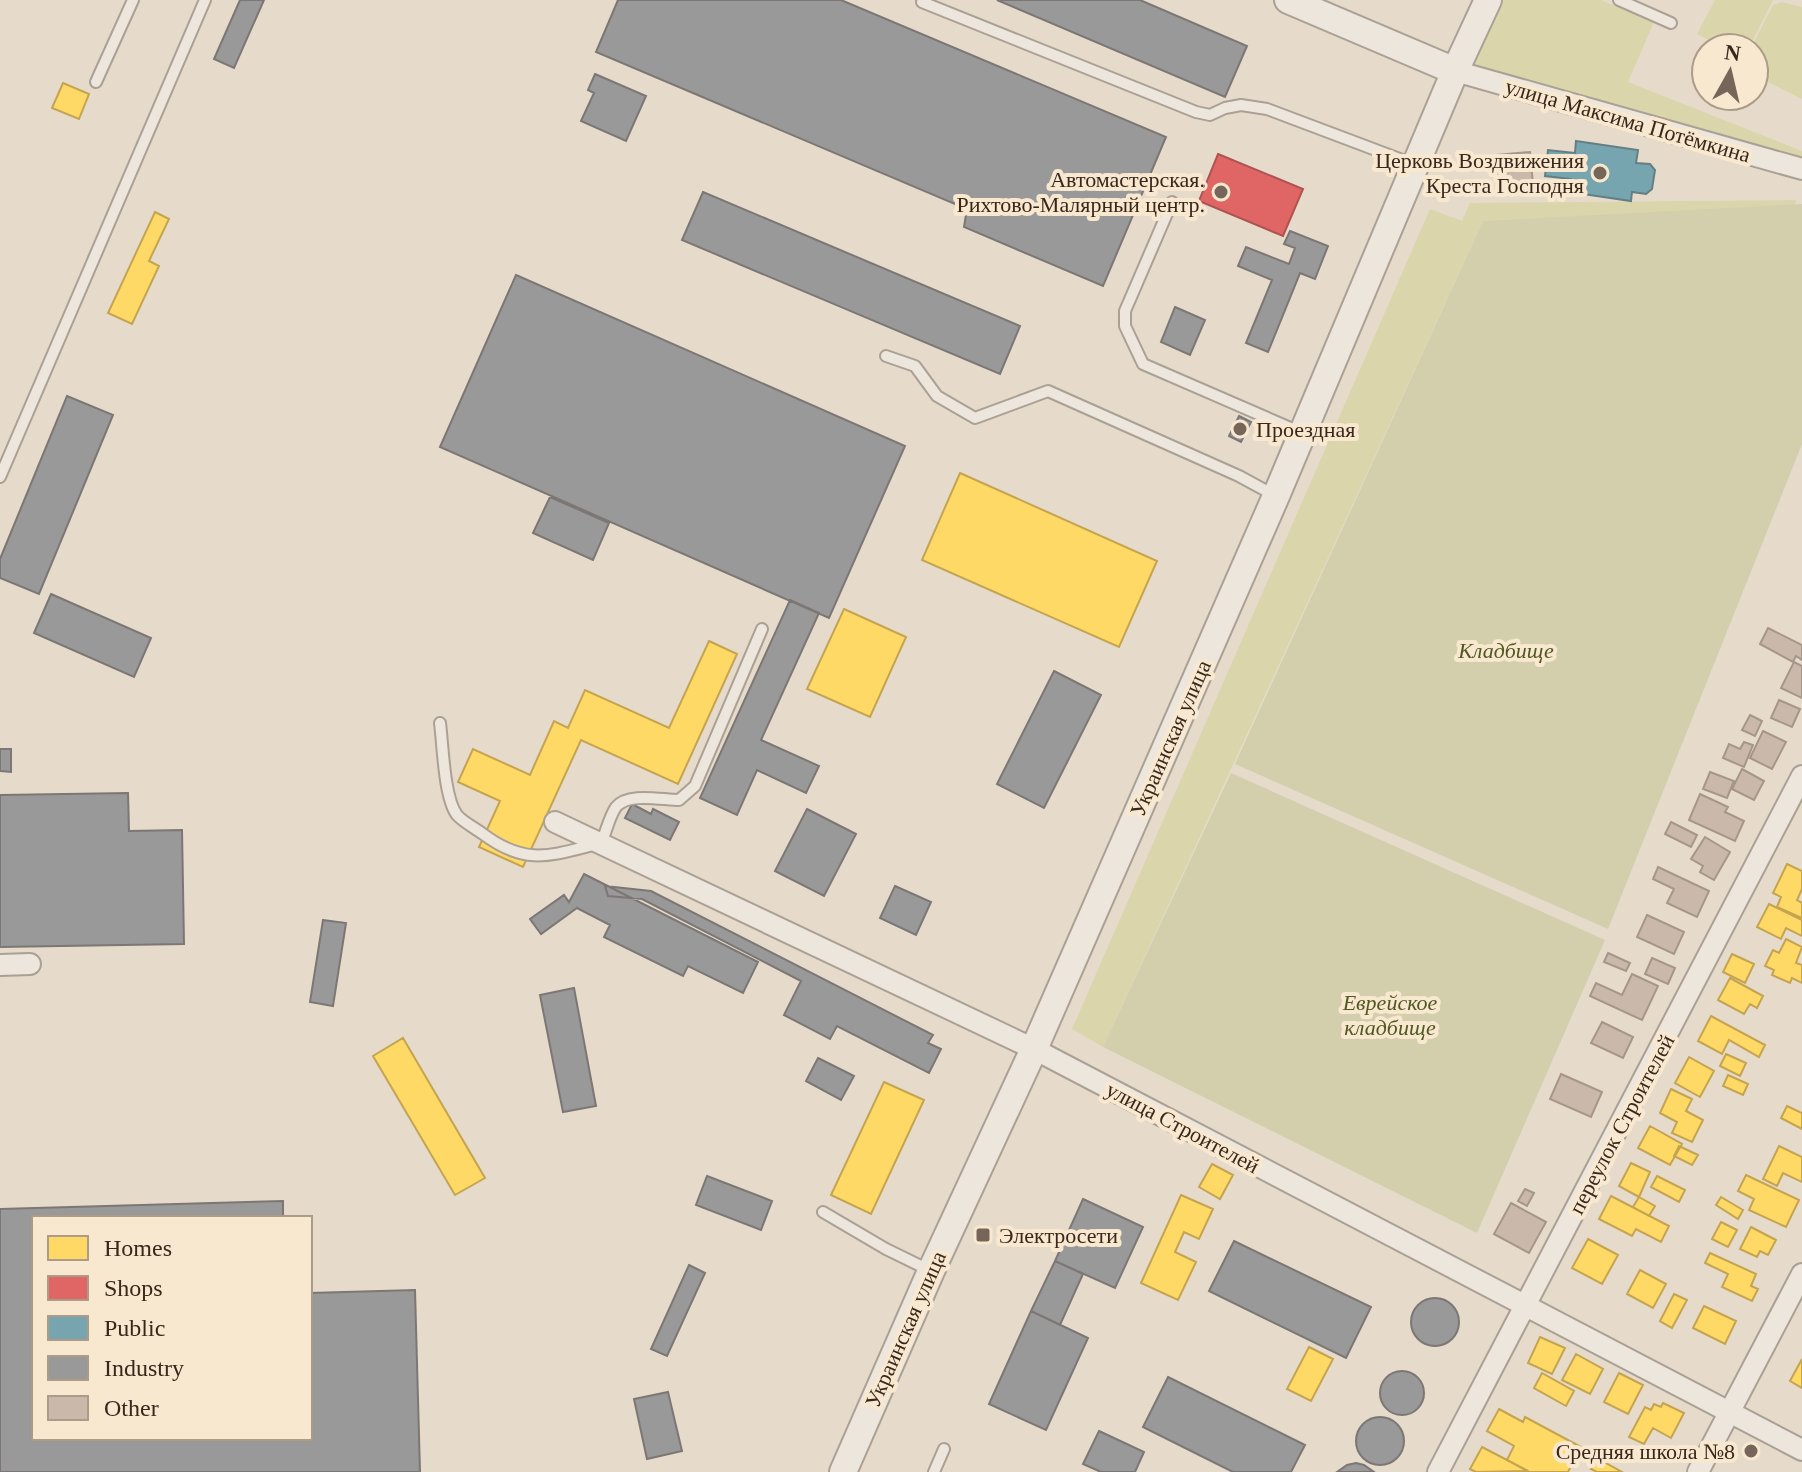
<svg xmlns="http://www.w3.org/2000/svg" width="1802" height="1472" viewBox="0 0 1802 1472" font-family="Georgia,serif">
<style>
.green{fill:#dad5ab}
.cemetery{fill:#d3ceab}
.homes{fill:#ffd966;stroke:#c4a450;stroke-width:2}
.shops{fill:#e06666;stroke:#ae5350;stroke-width:2}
.public{fill:#76a5af;stroke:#647f83;stroke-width:2}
.industry{fill:#999;stroke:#7c7774;stroke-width:2}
.building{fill:#cab8ab;stroke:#a6968a;stroke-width:2}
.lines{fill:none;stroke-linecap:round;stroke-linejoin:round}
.service-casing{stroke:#aba094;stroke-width:14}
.minor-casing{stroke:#aba094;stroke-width:24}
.tertiary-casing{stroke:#aba094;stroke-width:30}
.service{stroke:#ede6dd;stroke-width:10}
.minor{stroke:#ede6dd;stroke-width:20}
.tertiary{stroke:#ede6dd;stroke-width:26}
.poi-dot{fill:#766659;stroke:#f8e8cf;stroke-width:3}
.labels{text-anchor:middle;stroke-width:8;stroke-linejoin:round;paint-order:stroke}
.street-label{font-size:22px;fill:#3a271c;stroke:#f8e8cf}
.poi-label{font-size:22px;fill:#3a271c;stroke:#f8e8cf;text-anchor:end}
.park-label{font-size:22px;font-style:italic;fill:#505821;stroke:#f8e8cf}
</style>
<rect width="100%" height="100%" fill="#e6dbca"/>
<path class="green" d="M1501 0H1601L1654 22 1628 82 1802 151V160L1472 69Z
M1715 0H1773L1749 48H1725L1697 34Z
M1781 2 1802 7V99L1754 75V48H1751L1773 5Z
M1796 200 1795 205 1483 221 1103 1047 1072 1029 1430 209 1462 221 1470 203Z"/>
<path class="cemetery" d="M1802 204V444L1608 929 1235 764 1483 221Z
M1231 773 1605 940 1477 1233 1103 1047Z"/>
<path class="homes" d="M63 83 89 94 79 119 52 108Z
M155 212 169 219 149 261 159 266 132 324 108 313Z
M960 473 1157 561 1119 647 922 560Z
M844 609 906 637 870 717 807 689Z
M709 641 737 654 678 784 581 740 523 867 479 847 500 801 458 782 473 749 530 775 554 721 568 728 585 690 669 728Z
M1787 864 1802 871V889L1797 900 1802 903V918L1777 907 1781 897 1773 893Z
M1769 904 1802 920V936L1786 928 1781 939 1757 927Z
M1786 939 1802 947 1796 963 1802 965V983L1792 978 1790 983 1772 975 1774 970 1765 966 1773 950 1779 953Z
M1732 954 1754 964 1745 983 1723 972Z
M1730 978 1763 996 1757 1008 1750 1004 1744 1014 1718 1000Z
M1711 1016 1765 1045 1759 1057 1729 1040 1722 1054 1698 1041Z
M403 1038 485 1178 455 1195 373 1056Z
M1726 1054 1746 1063 1740 1076 1720 1066Z
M1689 1057 1714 1071 1700 1097 1675 1083Z
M1728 1075 1748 1084 1743 1095 1723 1086Z
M884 1082 924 1100 871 1214 831 1195Z
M1671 1089 1692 1099 1686 1111 1703 1120 1692 1142 1672 1133 1677 1122 1660 1113Z
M1787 1106 1802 1113V1129L1781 1118Z
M1650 1126 1682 1144 1670 1165 1638 1148Z
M1679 1146 1698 1155 1692 1165 1674 1156Z
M1779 1146 1802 1157V1182L1783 1173 1777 1186 1763 1179Z
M1631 1163 1650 1172 1639 1197 1619 1186Z
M1212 1164 1233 1175 1220 1199 1199 1187Z
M1746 1175 1799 1200 1786 1227 1749 1210 1754 1199 1738 1191Z
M1657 1176 1685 1190 1679 1202 1651 1187Z
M1181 1195 1213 1209 1199 1239 1184 1232 1175 1252 1196 1262 1178 1300 1141 1283Z
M1611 1196 1669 1226 1661 1242 1636 1229 1632 1236 1599 1219Z
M1639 1197 1655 1206 1649 1216 1633 1207Z
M1721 1197 1743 1210 1738 1219 1716 1205Z
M1721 1222 1737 1230 1728 1247 1712 1239Z
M1751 1227 1776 1240 1768 1255 1760 1251 1757 1257 1740 1249Z
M1588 1239 1618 1255 1602 1284 1572 1268Z
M1710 1253 1756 1274 1751 1286 1758 1289 1752 1301 1722 1287 1728 1274 1705 1263Z
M1640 1270 1666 1284 1653 1308 1627 1294Z
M1674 1294 1687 1300 1672 1328 1660 1321Z
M1704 1306 1736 1321 1725 1344 1693 1328Z
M1540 1337 1565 1348 1552 1374 1528 1363Z
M1309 1347 1333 1359 1311 1401 1287 1389Z
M1576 1354 1603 1369 1590 1394 1562 1380Z
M1802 1359V1388L1790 1381Z
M1542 1373 1574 1391 1566 1406 1534 1388Z
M1619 1373 1643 1385 1628 1414 1604 1402Z
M1663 1403 1684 1413 1671 1438 1653 1428 1644 1444 1629 1437 1645 1407 1651 1410 1654 1404 1661 1407Z
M1499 1409 1523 1422 1525 1417 1581 1447 1568 1472H1529L1507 1460 1514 1446 1487 1431Z
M1482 1447 1507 1460 1528 1471 1476 1472 1470 1469Z
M1597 1458 1622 1472H1597L1591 1469Z"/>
<path class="shops" d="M1218 154 1303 189 1283 236 1199 201Z"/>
<path class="public" d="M1576 141 1638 150 1636 163 1650 164 1655 170 1652 189 1646 194 1632 192 1631 201 1569 192 1571 179 1545 176 1548 150 1575 153Z"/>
<path class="industry" d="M240 0H264L234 68 214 59Z
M618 0H841L1166 137 1103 286 964 227 967 209 596 52Z
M997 0H1140L1247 46 1225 97Z
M595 74 646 96 626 141 581 121 594 93 588 90Z
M703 192 1020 326 1000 374 682 240Z
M1290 231 1328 246 1315 279 1300 273 1268 352 1246 343 1272 280 1238 266 1246 247 1289 264 1295 248 1284 244Z
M516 275 905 446 829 618 440 447Z
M1175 307 1205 320 1190 355 1161 342Z
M67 396 113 415 39 594 0 578V559Z
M1239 416 1251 422 1241 442 1229 436Z
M550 497 609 523 593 560 533 533Z
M51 594 151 638 134 677 34 633Z
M790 600 819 613 761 740 819 766 806 793 757 770 737 815 700 798Z
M1054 671 1101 695 1044 808 997 784Z
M0 749H11V772L0 771Z
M128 793 129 831 182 830 184 944 0 947V795Z
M632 804 651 814 653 809 679 822 670 840 625 818Z
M807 809 856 834 824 896 775 871Z
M584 874 758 962 743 993 688 966 683 976 604 937 610 925 577 908 541 934 530 919 564 895 569 902Z
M605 886 651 891 933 1035 928 1043 941 1049 929 1073 837 1026 830 1039 784 1015 801 981 642 899 608 896Z
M895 886 931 902 916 935 880 918Z
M323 920 346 923 333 1006 310 1002Z
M574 988 596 1106 563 1112 540 995Z
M818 1058 854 1076 841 1100 806 1081Z
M707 1176 772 1201 761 1230 696 1205Z
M1083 1199 1143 1227 1115 1288 1055 1261Z
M283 1201V1218H34V1438H310V1293L415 1290 420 1472H0V1209Z
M1234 1241 1371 1307 1346 1358 1209 1291Z
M1055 1261 1083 1274 1060 1325 1031 1311Z
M689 1265 705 1273 667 1356 651 1349Z
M1411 1322a24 24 0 1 1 48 0a24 24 0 1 1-48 0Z
M1031 1311 1088 1338 1046 1430 989 1404Z
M1380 1393a22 22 0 1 1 44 0a22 22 0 1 1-44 0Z
M1168 1377 1305 1445 1291 1472H1233L1143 1427Z
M668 1392 682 1451 647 1459 634 1399Z
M1356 1441a24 24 0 1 1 48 0a24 24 0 1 1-48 0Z
M1099 1431 1144 1452 1135 1472H1101L1083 1464Z
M1356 1463 1364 1465 1374 1472H1337L1347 1465Z"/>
<path class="building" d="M1530 152 1533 184 1500 187 1497 155Z
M1768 628 1802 645V660L1796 656 1793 662 1760 644Z
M1794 662 1802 666V698L1781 688Z
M1779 700 1800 709 1792 727 1771 718Z
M1750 715 1762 721 1755 736 1742 730Z
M1763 731 1786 742 1772 769 1750 758Z
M1744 742 1753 745 1744 767 1723 758 1729 744 1740 749Z
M1742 769 1764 781 1754 800 1732 789Z
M1710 772 1734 781 1727 798 1703 789Z
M1700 794 1728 807 1725 812 1744 821 1735 841 1689 820Z
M1671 822 1697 835 1691 847 1665 834Z
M1705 837 1730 852 1714 880 1700 872 1703 866 1691 859Z
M1658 867 1709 891 1697 917 1667 903 1674 889 1653 879Z
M1647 915 1684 932 1674 954 1637 937Z
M1608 953 1630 963 1626 971 1604 962Z
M1652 958 1675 968 1668 984 1645 974Z
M1632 974 1658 986 1642 1020 1590 996 1596 983 1622 995Z
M1602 1022 1633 1037 1623 1058 1591 1043Z
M1561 1074 1602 1092 1591 1117 1550 1099Z
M1525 1189 1534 1193 1527 1206 1518 1201Z
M1511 1203 1546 1222 1529 1253 1494 1234Z"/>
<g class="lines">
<defs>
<path id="service" d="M1619 0 1671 23
M922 2 1196 112 1210 115 1225 108 1241 105 1267 109 1413 164
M96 82 133 0
M1172 202 1125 311V326L1143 364 1302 433
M886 356 915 366 937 396 975 418 1048 391 1239 476 1274 495
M0 477 205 0
M440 723C443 746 444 798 457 815 463 822 475 828 483 834 527 867 552 855 601 843 606 833 609 817 616 807 628 792 662 800 679 800L695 786 762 629
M823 1212 886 1249 929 1270
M934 1472 944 1449"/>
<path id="minor" d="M1455 71 1802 169
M555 822 1034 1049 1802 1450
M0 965 30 964
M1438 1472 1802 776
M1698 1472 1802 1274"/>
<path id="tertiary" d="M1288 0 1455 71
M843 1472 931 1271 1034 1049 1276 496 1455 71 1488 0"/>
</defs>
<use href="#service" class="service-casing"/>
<use href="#minor" class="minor-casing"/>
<use href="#tertiary" class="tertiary-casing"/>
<use href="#service" class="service"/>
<use href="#minor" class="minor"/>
<use href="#tertiary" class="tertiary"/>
</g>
<g class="poi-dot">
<circle cx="1600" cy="173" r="8"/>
<circle cx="1221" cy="192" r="8"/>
<circle cx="1240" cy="429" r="8"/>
<rect x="975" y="1227" width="16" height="16" rx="4"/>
<circle cx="1751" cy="1451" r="8"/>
</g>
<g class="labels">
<g class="street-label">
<text transform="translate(1628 120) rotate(16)" y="8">улица Максима Потёмкина</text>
<text transform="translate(1170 738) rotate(-66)" y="8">Украинская улица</text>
<text transform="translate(1621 1124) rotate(-62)" y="8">переулок Строителей</text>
<text transform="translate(1183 1127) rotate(28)" y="8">улица Строителей</text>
<text transform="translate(905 1329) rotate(-66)" y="8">Украинская улица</text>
</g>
<g class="poi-label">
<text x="1584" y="168">Церковь Воздвижения<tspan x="1584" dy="25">Креста Господня</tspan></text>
<text x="1205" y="187">Автомастерская.<tspan x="1205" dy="25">Рихтово-Малярный центр.</tspan></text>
<text x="1256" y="437" text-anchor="start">Проездная</text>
<text x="999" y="1243" text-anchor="start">Электросети</text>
<text x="1735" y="1459">Средняя школа №8</text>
</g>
<g class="park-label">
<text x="1506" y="658">Кладбище</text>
<text x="1390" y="1010">Еврейское<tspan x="1390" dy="25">кладбище</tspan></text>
</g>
</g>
<rect x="32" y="1216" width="280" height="224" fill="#f8e8cf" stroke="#ac9b87" stroke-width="2"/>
<rect x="48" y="1236" width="40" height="24" fill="#ffd966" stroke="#ac9b87" stroke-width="2"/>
<text x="104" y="1256" font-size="24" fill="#3a271c">Homes</text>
<rect x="48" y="1276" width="40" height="24" fill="#e06666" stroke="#ac9b87" stroke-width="2"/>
<text x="104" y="1296" font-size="24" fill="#3a271c">Shops</text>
<rect x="48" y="1316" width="40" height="24" fill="#76a5af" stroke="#ac9b87" stroke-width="2"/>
<text x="104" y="1336" font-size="24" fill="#3a271c">Public</text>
<rect x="48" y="1356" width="40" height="24" fill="#999999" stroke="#ac9b87" stroke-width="2"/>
<text x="104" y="1376" font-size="24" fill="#3a271c">Industry</text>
<rect x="48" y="1396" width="40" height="24" fill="#cab8ab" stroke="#ac9b87" stroke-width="2"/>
<text x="104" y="1416" font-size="24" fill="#3a271c">Other</text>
<g transform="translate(1730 72) rotate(8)"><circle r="38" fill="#f8e8cf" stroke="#ac9b87" stroke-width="2"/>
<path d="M0-6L14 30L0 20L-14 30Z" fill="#766659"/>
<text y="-12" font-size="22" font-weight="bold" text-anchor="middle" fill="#3a271c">N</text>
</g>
</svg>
